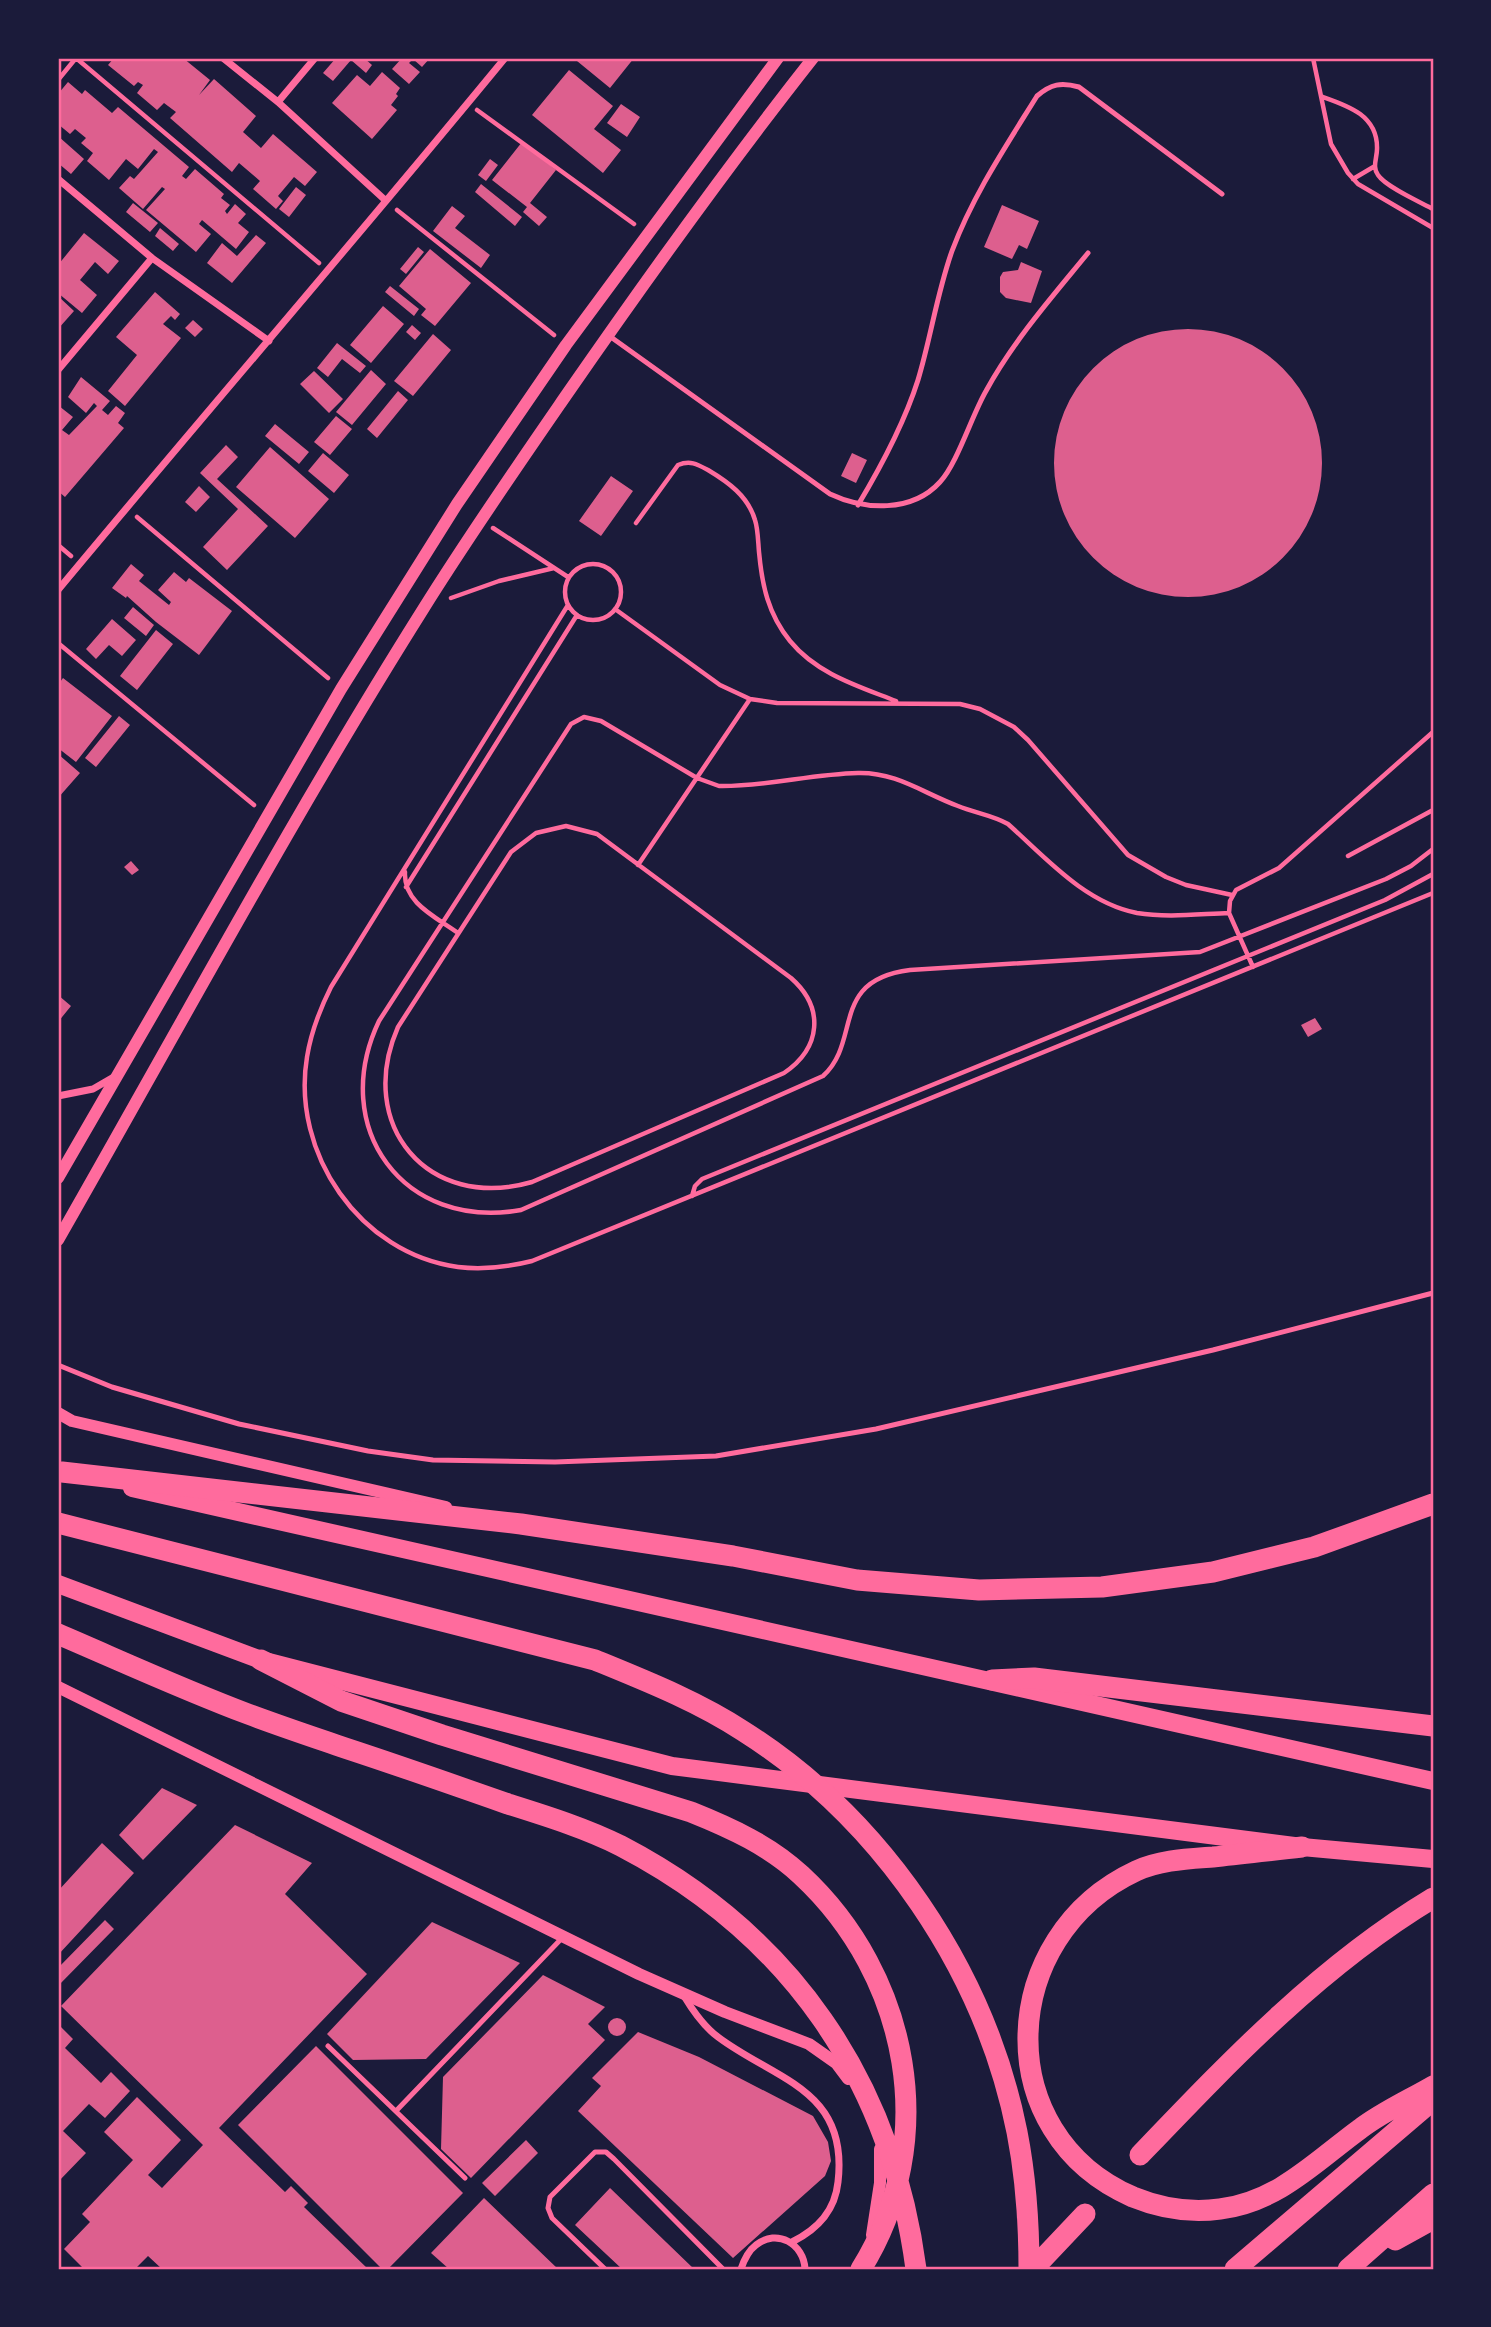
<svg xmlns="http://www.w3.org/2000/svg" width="1491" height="2327" viewBox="0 0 1491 2327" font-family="'Varela Round',sans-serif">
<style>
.building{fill:#dd5f8e}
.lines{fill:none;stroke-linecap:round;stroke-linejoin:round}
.path{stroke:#ff6b9d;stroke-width:4.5}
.service{stroke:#ff6b9d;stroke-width:5}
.minor{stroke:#ff6b9d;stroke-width:7}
.tertiary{stroke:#ff6b9d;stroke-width:12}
.primary{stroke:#ff6b9d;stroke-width:18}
.motorway{stroke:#ff6b9d;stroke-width:21}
.neatline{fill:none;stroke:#ff6b9d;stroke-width:2.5}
</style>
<rect width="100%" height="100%" fill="#1b1b3a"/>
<path class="building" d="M114 58H183L210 80 199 95 214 79 256 116 243 132 261 148 273 134 317 172 305 186 294 177 278 196 283 201 276 209 253 189 260 181 239 163 232 172 170 118 176 112 164 103 157 110 137 93 143 85 138 82 134 86 108 65Z
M336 58H364L372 65 366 73 351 60 333 81 323 73Z
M402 58H430L422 67 413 59 409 63 420 72 409 84 392 69Z
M580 58H634L610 88 577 61Z
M569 70 613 106 594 129 621 150 603 173 532 115Z
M382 72 400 88 396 94 398 96 391 105 397 110 372 139 332 103 357 75 370 86Z
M68 82 82 94 85 90 112 113 118 107 189 167 182 176 186 179 195 169 224 194 221 198 230 205 225 211 227 214 235 204 246 214 238 223 249 232 236 249 202 220 199 224 211 234 196 252 146 210 165 189 162 187 143 209 119 188 130 176 134 179 158 152 154 149 138 169 126 159 109 180 87 161 93 153 81 143 86 138 75 129 70 134 58 124V94Z
M621 104 640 117 627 137 607 123Z
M58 136 84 159 71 174 58 163Z
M522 142 556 170 530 203 547 217 539 226 523 212 527 207 492 180Z
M490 159 498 165 486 181 478 175Z
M481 184 522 217 515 226 475 192Z
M296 187 306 195 289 217 279 209Z
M133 203 158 223 150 232 126 212Z
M1002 205 1039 221 1027 249 1019 245 1012 259 984 247Z
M452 206 465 216 455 228 490 255 481 268 433 231Z
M160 228 179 244 173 251 155 236Z
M84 233 119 261 108 274 95 262 80 280 97 295 82 313 58 293V265Z
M256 235 266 243 232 283 207 263 222 243 237 256Z
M418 247 424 252 406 274 400 269Z
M430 249 471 283 435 326 421 315 426 309 399 286Z
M1021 262 1042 271 1031 303 1006 298 1000 292V277L1003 272 1018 270Z
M390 286 419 309 414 316 385 292Z
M155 292 180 314 175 320 171 316 163 324 181 338 125 406 108 391 137 355 116 337Z
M58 296 74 311 58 329Z
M383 306 404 324 371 363 350 345Z
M193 320 203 329 195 337 185 328Z
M412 325 421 333 415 340 406 332Z
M1054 463a134 134 0 1 1 268 0a134 134 0 1 1-268 0Z
M433 334 451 350 413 396 394 381Z
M337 343 366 366 360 373 342 359 328 377 317 368Z
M371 370 386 384 352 425 336 412Z
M314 371 343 399 329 413 300 384Z
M81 377 110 401 102 410 108 415 116 406 125 413 118 423 124 428 65 497 58 491V408L59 406 73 417 62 430 69 435 97 406 94 403 86 413 68 397Z
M398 391 408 400 377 438 367 429Z
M336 416 352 429 330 455 314 442Z
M275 424 309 452 299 464 265 436Z
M226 445 238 457 217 479 268 526 227 570 203 547 238 509 200 473Z
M270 447 329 499 295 538 236 487Z
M323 453 349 475 334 493 308 471Z
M852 453 867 460 856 483 841 476Z
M611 476 633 491 601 536 579 521Z
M199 486 210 497 196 512 185 502Z
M131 564 144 575 139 581 169 605 171 602 158 590 174 572 186 582 189 578 232 611 199 655 156 622 127 596 126 598 112 588Z
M133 607 154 625 146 636 124 618Z
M112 619 136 640 122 656 109 645 96 659 86 649Z
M156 630 173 644 137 690 120 676Z
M63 678 112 716 76 762 58 748V685Z
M119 716 130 725 96 767 85 758Z
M58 754 80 773 58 798Z
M131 861 139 870 132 875 124 867Z
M58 995 71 1006 58 1022Z
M1315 1018 1322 1029 1308 1037 1301 1025Z
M162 1788 197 1805 143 1860 119 1835Z
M235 1825 312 1863 285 1894 367 1974 219 2128 285 2192 291 2186 308 2203 304 2207 368 2269H162L148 2256 135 2269H84L64 2249 90 2222 82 2214 133 2160 104 2132 137 2097 181 2140 148 2175 162 2188 203 2145 61 2006Z
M102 1843 134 1873 58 1955V1891Z
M105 1920 114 1929 58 1986V1968Z
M432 1922 520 1963 426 2059 353 2060 327 2034Z
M543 1975 605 2007 588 2024 605 2040 471 2178 441 2149 443 2077Z
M608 2027a9 9 0 1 1 18 0a9 9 0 1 1-18 0Z
M58 2024 73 2039 65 2048 101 2083 111 2072 130 2091 105 2118 89 2104 63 2131 86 2153 58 2182Z
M638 2032 699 2057 813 2116 828 2142 831 2161 825 2176 733 2258 578 2111 601 2086 592 2078Z
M316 2046 463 2193 388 2269H382L238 2125Z
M526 2140 538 2153 495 2196 482 2183Z
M610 2188 694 2269H622L575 2225Z
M484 2198 558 2269H449L431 2253Z"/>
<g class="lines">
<path class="path" d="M76 58 319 263
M1313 58 1331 144 1348 173 1358 184 1433 228
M58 80 76 58
M1323 97C1349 106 1378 116 1377 149 1377 158 1372 167 1378 175 1386 187 1420 202 1433 209
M477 110 634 224
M1353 179 1375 166
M397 210 554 335
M137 517 328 678
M636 523 678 465C690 460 697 464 708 470 728 482 748 496 755 520 758 529 758 541 759 552 762 585 768 614 790 641 817 674 858 686 896 701
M493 528 568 577
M58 545 71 556
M565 592a28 28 0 1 1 56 0a28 28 0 1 1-56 0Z
M451 598 499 581 554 568
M568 605 331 987C320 1009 311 1032 307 1057 291 1153 360 1254 458 1267 483 1270 508 1267 532 1261L1433 893
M615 609 720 685 750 699 777 703 960 704 980 709 1014 727 1028 740 1128 855 1166 877 1186 885 1232 895
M58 643 254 805
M566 826 597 834 791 978C825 1008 821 1048 784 1073L532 1182C428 1212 355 1125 398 1027L511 852 536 833Z
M1348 856 1433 810
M638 865 750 699
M405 872C403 903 436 917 458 933
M406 887 577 615
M1229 913C1199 914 1167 918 1137 913 1085 903 1046 858 1008 824 992 815 975 813 958 806 923 793 896 772 858 773 811 774 765 787 719 786L697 778 601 721 584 717 571 724 379 1021C328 1128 404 1231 521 1210L823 1076C862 1041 829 980 910 970L1200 952 1386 879 1411 866 1433 849
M1253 967 1229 913 1230 901 1236 890 1279 868 1433 732
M692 1196 695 1186 702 1179 1385 900 1433 874"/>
<path class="service" d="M608 335 830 494C864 510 912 513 940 482 957 464 972 415 986 391 1014 340 1052 297 1088 253
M858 505C882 465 904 424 918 380 931 337 937 293 952 251 973 195 1006 146 1037 96 1051 84 1061 82 1079 87L1222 194
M58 1365 112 1387 239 1424 368 1451 433 1460 555 1462 716 1456 876 1429 1213 1350 1433 1293
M328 2046 465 2178
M396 2111 563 1937
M605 2269 552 2218 548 2208 550 2197 595 2152H606L614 2159 723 2269"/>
<path class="minor" d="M223 58 278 102 385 200
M278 102 315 58
M58 179 152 258 269 341
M58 370 152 258
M58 590C206 412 358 237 505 58
M58 1096 93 1089 112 1078
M684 1996C693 2011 703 2026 718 2037 775 2080 849 2089 838 2182 835 2211 818 2229 792 2242
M741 2269C744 2260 748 2251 756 2245 777 2228 804 2244 805 2269"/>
<path class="tertiary" d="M58 1178 341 689 457 504 566 345 778 58
M58 1240C178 1030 293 816 422 611 468 537 518 465 567 394 646 280 727 167 813 58
M58 1413 72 1421 446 1507
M58 1687 639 1974 725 2012 809 2044 836 2063 848 2079
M872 2235 880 2183V2149"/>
<path class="primary" d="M132 1488 1433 1781
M58 1584 261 1660 672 1766 1302 1847 1433 1859"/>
<path class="motorway" d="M62 1472 521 1524 733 1556 857 1580 979 1590 1102 1587 1213 1572 1314 1547 1433 1504
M58 1523 595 1660C646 1681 697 1701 743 1731 882 1819 985 1971 1017 2132 1026 2178 1029 2223 1029 2269
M58 1634C121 1661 184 1690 248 1714 280 1726 313 1737 345 1748 400 1766 454 1785 508 1804 546 1816 585 1828 621 1846 790 1934 891 2080 916 2269
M261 1660 341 1701 442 1735 691 1812C731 1828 770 1846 801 1875 910 1976 941 2141 861 2269
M992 1680 1034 1678 1433 1726
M1302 1847C1273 1850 1243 1854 1213 1857 1187 1859 1160 1860 1136 1871 997 1936 988 2134 1133 2197 1160 2208 1191 2213 1220 2209 1278 2202 1316 2161 1360 2129 1382 2112 1409 2100 1433 2086
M1140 2155C1230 2061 1320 1966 1433 1898
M1395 2240 1433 2219
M1033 2269 1085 2214
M1235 2269 1433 2100
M1348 2269 1433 2194"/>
</g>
<rect width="1491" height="2327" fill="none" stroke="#1b1b3a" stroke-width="119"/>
<rect x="60" y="60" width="1372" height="2208" class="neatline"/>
</svg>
